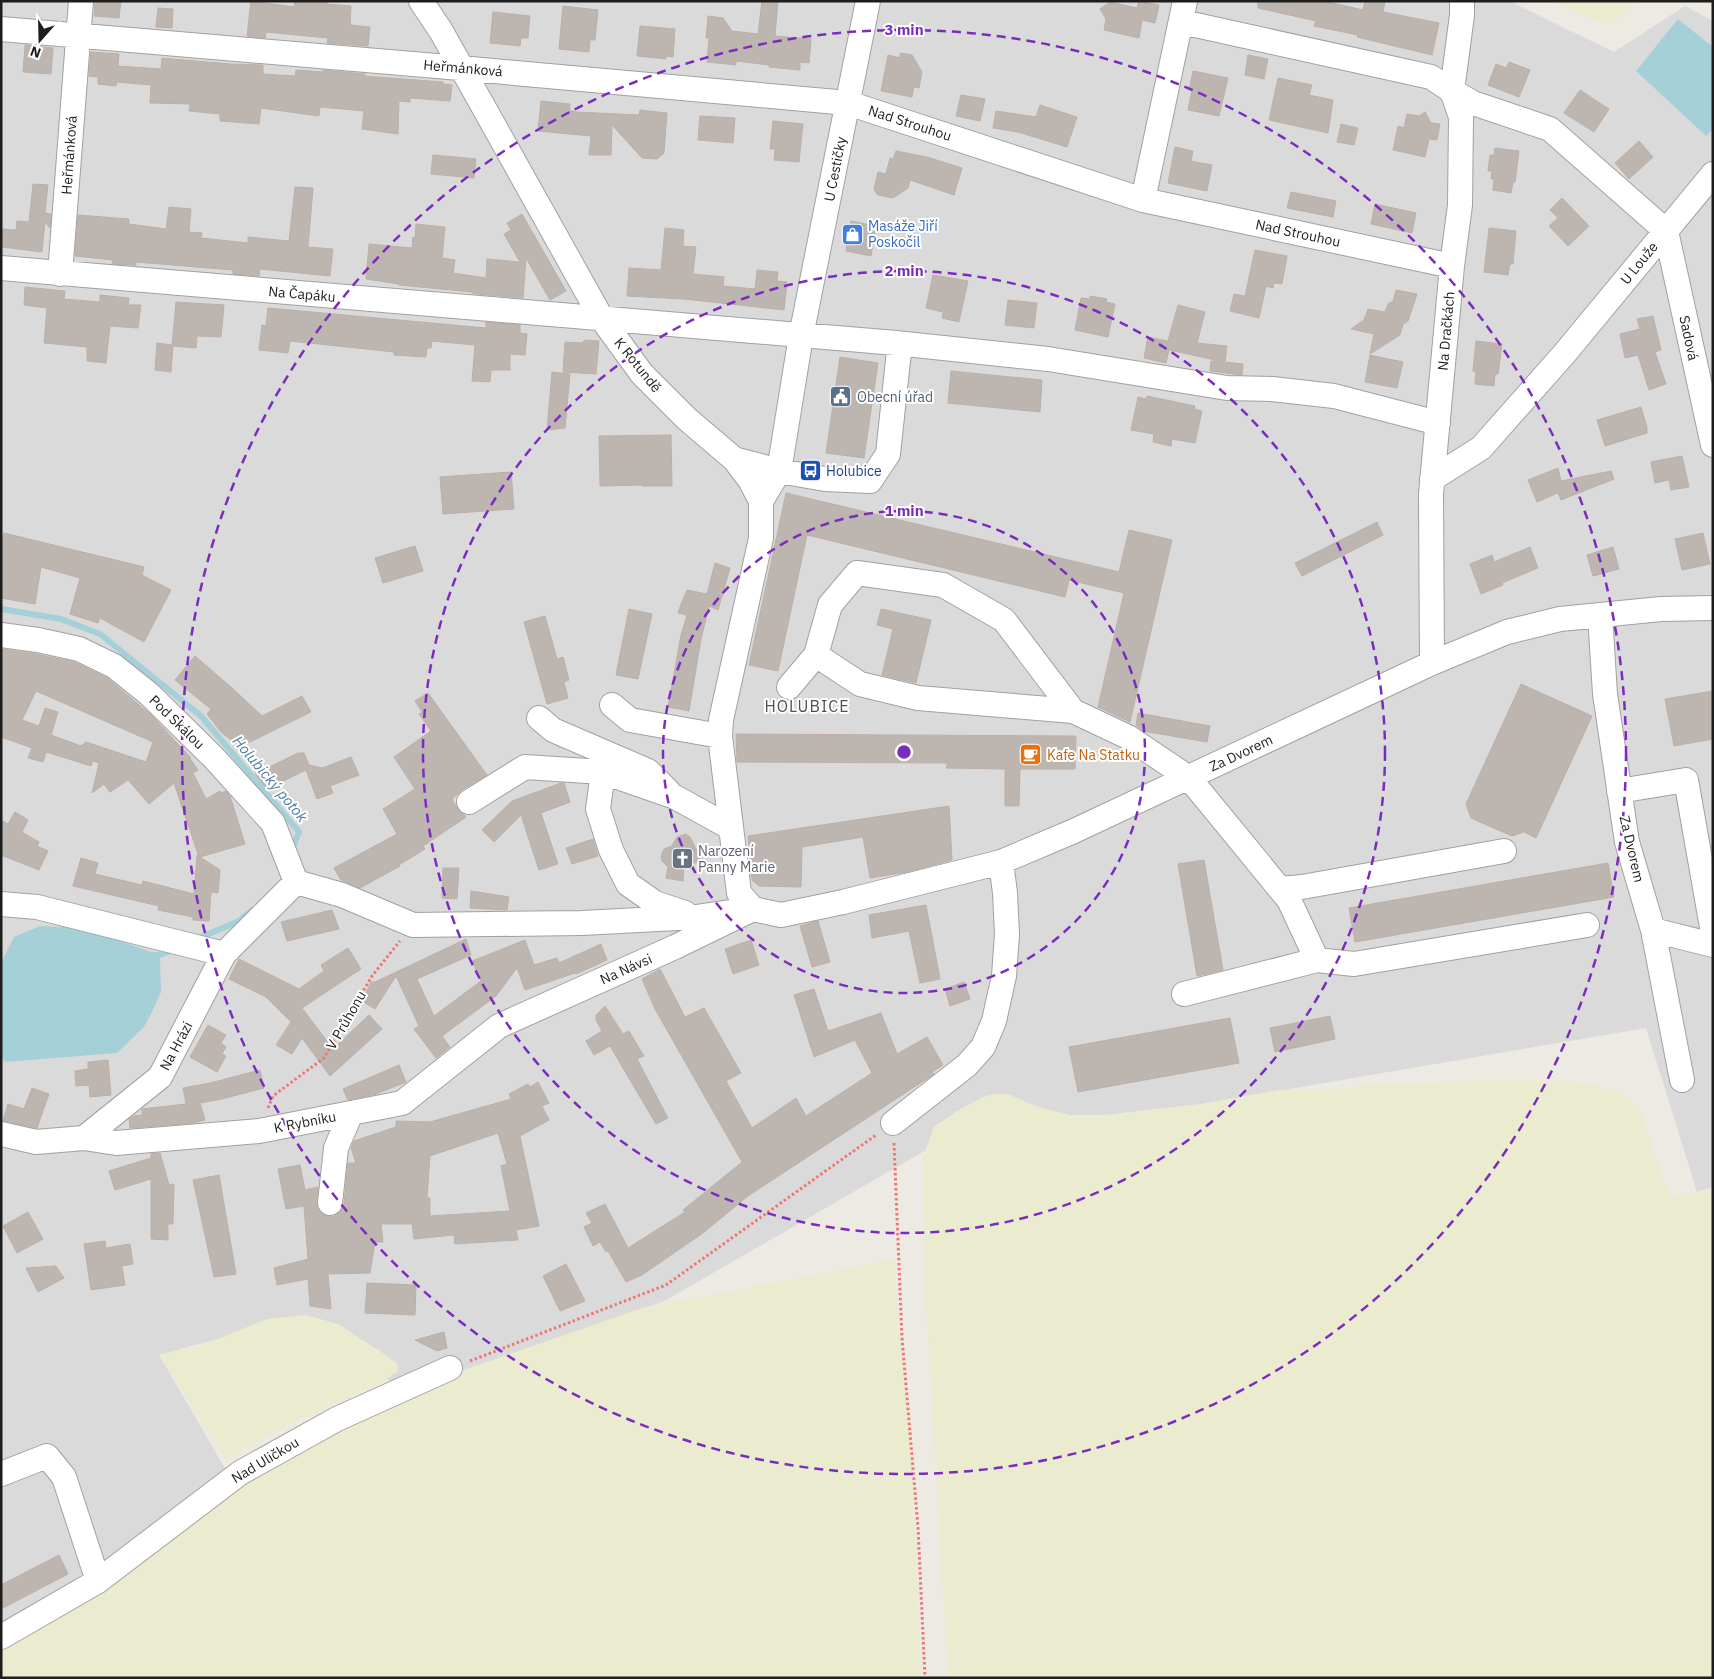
<svg xmlns="http://www.w3.org/2000/svg" width="1714" height="1679" viewBox="0 0 1714 1679" font-family="'IBM Plex Sans',sans-serif">
<style>
.residential{fill:#dbdada}
.farmland{fill:#eaebcf}
.water{fill:#a6d0d8}
.lines{fill:none;stroke-linecap:round;stroke-linejoin:round}
.stream{stroke:#a6d0d8;stroke-width:6}
.building{fill:#bdb5b0;stroke:#beafa7;fill-rule:evenodd}
.minor-casing{stroke:#a1a1a1;stroke-width:26}
.path{stroke:#ef7772;stroke-width:3;stroke-dasharray:2.5 2.5;stroke-linecap:butt}
.minor{stroke:#fff;stroke-width:24}
.ring{fill:none;stroke:#7b2cbf;stroke-width:2.5;stroke-dasharray:9 6}
.labels{text-anchor:middle;stroke-width:4;stroke-linejoin:round;paint-order:stroke}
.street-label{font-size:14px;fill:#1d1d1d;stroke:#fff}
.shop-label{font-size:14px;fill:#366cbe;stroke:#fff;text-anchor:start}
.service-label{font-size:14px;fill:#4e5e75;stroke:#fff;text-anchor:start}
.transit-label{font-size:14px;fill:#164399;stroke:#fff;text-anchor:start}
.food-label{font-size:14px;fill:#c56008;stroke:#fff;text-anchor:start}
.worship-label{font-size:14px;fill:#5b616d;stroke:#fff;text-anchor:start}
.water-label{font-size:15px;font-style:italic;fill:#4e7a9d;stroke:#fff}
.quarter-label{font-size:16px;letter-spacing:1px;fill:#505050;stroke:#fff}
.centre{fill:#7b2cbf;stroke:#fff;stroke-width:2.5}
.ring-label{font-size:15px;text-anchor:middle;font-weight:bold;fill:#7b2cbf;stroke:#fff;stroke-width:4;stroke-linejoin:round;paint-order:stroke}
</style>
<rect width="100%" height="100%" fill="#ede9e3"/>
<path class="residential" d="M1 1H1509L1614 52 1685 6 1713 21V1187L1697 1192 1646 1028 1201 1104 1105 1115H1070L1041 1108 1007 1094 934 1127 926 1150 668 1299 652 1306 430 1382 414 1394 386 1379 398 1370 397 1364 384 1354 338 1324 267 1319 218 1339 159 1355 236 1487 1 1650Z"/>
<path class="farmland" d="M1551 1H1639L1612 24 1599 22Z
M1490 1079H1523L1584 1083 1615 1091 1640 1106 1655 1156 1671 1196 1713 1190V1678H948L926 1306 923 1157 934 1127 957 1111 985 1096 999 1094H1007L1041 1108 1070 1115H1105L1201 1104 1279 1090H1326L1373 1084H1414Z
M894 1259 899 1325 910 1425 921 1678H1V1650L245 1480 429 1382 648 1306 726 1292Z
M306 1315 338 1324 384 1354 397 1364 398 1371 386 1380 279 1429 226 1460 159 1355 201 1346 267 1319Z"/>
<path class="water" d="M1678 19 1713 47V129L1706 136 1636 71Z
M40 926 84 928 160 955 161 992 152 1012 144 1027 117 1053 5 1062 1 1056V963L14 937Z"/>
<g class="lines">
<path class="stream" d="M1 609 61 619 100 634 201 716 299 832 291 852
M197 939 239 921 252 910
M152 955H160L174 949"/>
</g>
<path class="building" d="M95 1H121L119 18 94 16Z
M251 1 294 7 295 1H327V4L351 6 350 25 370 27 368 46 327 43 328 38 266 32 265 38 247 36Z
M762 1H778L775 36 811 39 809 63 800 62V70L769 67V65L736 61V65L707 62 709 38H706L708 16 723 18 732 31 758 34Z
M1139 1 1159 5 1155 23 1142 20 1139 38 1104 30 1106 19 1100 9 1110 2 1137 8Z
M1258 1H1324L1363 10 1365 1H1385L1383 12 1439 23 1432 55 1357 37 1358 35 1314 26 1316 21 1258 8Z
M563 6 598 10 595 40H590L589 52 559 49Z
M158 8 173 9 172 28 156 27Z
M493 12 530 16 528 38H521L520 46 490 43Z
M640 26 675 29 673 57 666 56V59L637 56Z
M25 45 53 48 51 74 23 72Z
M91 52 119 54 118 66 161 69 162 58 230 64 263 65V74L295 76 296 70 323 72V70L365 74 364 76 443 82V84L452 85 450 101 410 98V102L399 101 398 134 362 129 364 111 320 107 319 116 261 108 259 124 220 121V114L189 111 190 104 150 103 151 85 117 82 116 86 98 84V77L89 76Z
M900 53 912 55 922 72 919 88 914 87 912 97 881 91 888 55 900 58Z
M1248 55 1268 59 1264 79 1245 75Z
M1509 62 1530 70 1519 97 1488 85 1496 64 1506 68Z
M1193 71 1228 78 1219 116 1188 110 1192 91 1189 90Z
M1278 78 1312 85 1309 95 1333 100 1328 133 1269 120Z
M1580 90 1609 109 1594 132 1564 113Z
M961 95 985 99 980 121 956 116Z
M541 101 570 104 569 110 576 112 639 115 640 110 667 113 664 153 657 159 642 158 612 125 611 155H589L591 136 538 131Z
M1040 105 1077 117 1067 147 1018 132 993 128 996 111 1036 117Z
M1425 112 1431 123 1440 124 1437 140 1429 139 1425 157 1393 150 1398 126 1404 128 1407 114 1419 116Z
M700 116 735 118 733 143 698 140Z
M773 121 803 124 799 162 774 160 775 149H770Z
M1341 124 1358 128 1354 145 1337 142Z
M1639 141 1653 157 1629 179 1615 163Z
M1175 147 1193 151 1191 161 1212 165 1207 191 1168 183Z
M1495 148 1519 151 1515 182H1513L1511 193 1493 190 1494 179H1491L1492 171H1488L1490 155H1494Z
M896 151 927 157 962 168 954 195 910 180 908 188 893 198 878 195 874 190 878 172 886 174 890 158 893 159Z
M433 155 476 159 474 178 431 174Z
M33 184 48 185 45 213 51 214 50 228 45 222 42 252 2 247 3 229 16 230 17 221 29 222Z
M295 187 313 188 308 247 333 249 330 276 260 269 259 276 233 274V270L136 262V265L112 264 113 260 75 256 78 215 129 219V224L166 229 169 207 191 209 189 232 202 233 201 238 248 243V237L289 241Z
M1291 192 1336 201 1333 217 1287 208Z
M1562 198 1589 226 1568 246 1549 226 1558 218 1550 210Z
M1375 204 1416 213 1412 233 1371 224Z
M522 214 566 291 550 300 526 258 523 298 478 294 472 293V292L399 285V284L366 279 369 244 412 248 413 237 415 238 416 224 445 227 442 258 455 260 453 273 486 278 487 259 520 262 504 234 511 230 507 223Z
M851 221 876 226 871 256 846 251Z
M665 228 684 230 683 246 696 247 693 274 724 277 723 286 755 289 757 270 778 272 777 281 787 282 784 310 684 299 627 296 629 268 661 270Z
M1489 228 1516 231 1513 264H1510L1508 275 1484 272Z
M1255 250 1287 256 1282 284 1274 283 1273 288 1266 286 1259 318 1230 311 1234 294 1245 296Z
M933 275 968 281 959 322 942 318 943 312 926 308Z
M25 287 65 291 64 299 100 302V295L129 298 128 305H141L138 328 110 326 106 363 87 361V347L44 343 47 308 24 305Z
M1396 290 1417 294 1408 321 1403 324 1400 335 1370 354 1374 334 1351 329 1364 320 1368 309 1385 312 1388 304 1393 301Z
M1090 296 1107 299 1106 302 1115 304 1108 337 1075 330 1081 298 1090 299Z
M1008 300 1037 303 1034 328 1005 325Z
M176 302 224 305 221 337 197 336 196 348 173 346 171 372 155 370 157 343 172 345Z
M1178 305 1205 312 1197 343 1227 346 1225 362 1243 364 1242 375 1210 371 1211 361H1220L1169 350 1166 363 1144 358 1148 337 1168 341Z
M268 308 486 328V322L520 325V333L527 334 525 355 510 354V370H491L490 382 472 381 475 345 432 341 431 348H427L426 357 394 355V352L290 341 288 353 259 350 262 325 266 326Z
M1653 316 1661 350 1655 352 1666 384 1649 390 1638 355 1625 358 1620 334 1640 329 1637 319Z
M585 340 599 341 596 374 563 372 565 342 582 343Z
M1476 341 1502 344 1498 374H1495L1494 386 1475 384 1476 372 1473 371Z
M1370 355 1403 362 1397 388 1365 382Z
M840 357 878 363 864 458 826 453Z
M951 371 1042 380 1040 412 948 403Z
M552 372 570 374 565 428 547 430Z
M1147 396 1195 406 1194 409 1202 411 1195 443 1172 439 1171 446 1153 442 1154 434 1131 430 1138 397 1146 399Z
M1641 407 1647 427V433L1605 446 1597 420Z
M671 435 672 486H642V485L600 486 599 436Z
M1682 456 1689 487 1671 490 1669 480 1655 483 1651 462Z
M1558 468 1561 481 1611 471 1614 479 1561 500 1558 493 1537 502 1528 480Z
M511 472 514 509 443 514 440 477Z
M786 493 1119 572 1129 530 1172 540 1130 722 1098 707 1124 593 1069 580 1065 597 807 535 778 671 749 665Z
M1377 522 1383 535 1302 576 1295 563Z
M4 533 144 567 142 575 171 590 144 642 100 618 98 623 70 614 80 578 41 567 35 604 1 598V543Z
M1703 533 1710 564 1682 570 1675 539Z
M415 546 423 571 383 583 375 558Z
M1530 547 1538 568 1502 583 1503 585 1481 594 1470 564 1492 555 1494 562Z
M1613 547 1619 569 1593 576 1587 555Z
M715 563 730 568 718 610 709 606 701 639 689 711 668 707 681 635 687 615 678 613 681 604 687 590 707 594Z
M629 609 652 614 638 679 616 675Z
M881 609 931 620 916 683 882 675 893 629 877 625Z
M545 616 557 659 563 657 569 680 564 682 568 698 547 704 524 622Z
M1 649 36 654 74 662 107 678 150 714 191 758 189 757 198 770 193 773 206 799 220 791 221 793 226 791 230 796 245 844 200 857 220 870 218 893 211 892 209 921 193 920V917L158 910 159 906 73 886 81 858 98 863 95 874 142 885 143 881 194 894 197 855 199 857 174 783 149 804 128 780 110 792 104 784 92 793 99 763 93 761 91 766 46 752 43 762 28 758 32 748 1 737ZM36 691 153 742 146 762 86 742 81 746 51 735 58 712 45 708 39 726 22 720Z
M195 656 231 687 262 716 302 696 311 712 240 747 221 732 207 714 211 709 175 680Z
M1521 684 1592 716 1536 838 1524 832 1512 836 1471 818 1466 804Z
M1713 691V739L1674 746 1665 699Z
M428 693 487 775 462 790 452 799 458 810 466 817 423 846 425 849 399 865 400 866 360 888 341 880 334 868 397 834 383 809 415 789 394 757 431 731 419 714 422 712 415 701Z
M1138 713 1210 726 1207 742 1143 731 1136 725Z
M736 734 1076 736 1075 769H1020L1019 806H1005V769L946 768 948 763 737 762Z
M298 753H304L309 765 322 768 351 757 359 775 330 786 333 793 317 799 306 770 267 789 255 774Z
M561 783H564L570 802 541 813 558 864 539 870 521 815 494 842 482 830 512 801Z
M949 806 952 860 907 872 870 878 863 837 802 847 801 887 759 886 752 880 748 836Z
M15 812 28 820 22 832 39 842 37 846 48 851 39 870 1 855V820L8 824Z
M686 834 690 837 703 862 684 864 683 881 666 878 668 867 662 861 661 857 662 853 664 849 672 846 677 837Z
M593 839 598 856 572 864 566 848Z
M1204 860 1223 970 1197 976 1178 864Z
M1608 863 1614 897 1355 942 1349 908Z
M443 868H459L457 899 442 898Z
M471 891 509 897 507 910 470 908Z
M926 905 940 979 920 983 909 931 872 938 869 915Z
M332 910 339 929 287 941 281 922Z
M818 921 830 962 812 967 800 926Z
M466 939 471 955 417 979 434 1016 481 981 472 961 525 940 534 965 557 958 559 963 601 944 607 960 576 974 575 973 525 990 517 968 496 996 442 1036 450 1047 436 1058 414 1029 419 1026 396 976 375 1009 362 1001 371 982H375L411 965Z
M751 940 759 965 733 974 725 949Z
M348 948 361 969 302 1008 333 1049 369 1015 382 1029 330 1076 302 1038 292 1054 276 1045 291 1022 266 997 229 979 239 959 299 989 324 971 321 965Z
M660 969 685 1017 704 1008 741 1073 726 1081 752 1128 796 1098 806 1116 872 1073 855 1040 814 1057 794 995 814 989 828 1031 881 1013 897 1054 927 1037 943 1065 932 1072 934 1074 748 1196 703 1233 642 1275 626 1282 608 1251 606 1252 600 1242 593 1246 584 1227 592 1223 586 1213 605 1204 628 1248 685 1212 683 1210 742 1162 655 1009 642 979Z
M964 982 970 999 950 1006 945 989Z
M605 1006 623 1034 629 1031 644 1056 637 1059 668 1118 656 1124 610 1046 594 1055 586 1041 602 1031 596 1020V1015Z
M1330 1016 1335 1039 1275 1052 1270 1028Z
M1230 1018 1239 1063 1078 1092 1069 1047Z
M208 1025 226 1035 221 1043 226 1047 222 1054 226 1056 217 1072 190 1057Z
M108 1060 111 1095 90 1097 89 1085 76 1086 75 1071 88 1069V1062Z
M399 1065 406 1082 376 1094 348 1100 343 1089Z
M260 1070 264 1088 222 1099 200 1103 205 1120 194 1123 130 1128 129 1119 134 1116 142 1115V1109L186 1104 183 1088 210 1083Z
M538 1082 549 1103 542 1106 549 1120 520 1136 539 1226 516 1230 518 1240 455 1244 454 1235 414 1239 412 1224H381L383 1242H375L370 1273 328 1274 331 1309 310 1306 308 1279 277 1285 274 1268 308 1259 304 1206 286 1209 278 1169 300 1165 305 1190 318 1187 316 1202 318 1209 322 1214 329 1217 335 1216 341 1211 344 1204 348 1163H356L351 1148 354 1141 396 1127V1121L430 1122 511 1099 509 1094 528 1084 530 1087ZM498 1133 507 1164 501 1166 510 1211 430 1216V1198H427L430 1156Z
M32 1088 49 1094 37 1128 3 1121 8 1104 24 1109Z
M160 1153 169 1185 174 1184 173 1224H168V1240L151 1239V1179L115 1190 109 1171 151 1158V1154Z
M219 1175 236 1274 214 1277 193 1180Z
M28 1212 43 1239 17 1253 3 1226Z
M105 1241 106 1248 130 1244 133 1264 122 1266 125 1285 91 1290 84 1244Z
M566 1264 585 1301 560 1311 543 1276Z
M56 1266 64 1278 38 1292 26 1268Z
M367 1283 416 1285 415 1315 365 1313Z
M444 1332 447 1348 437 1351 415 1340Z
M59 1555 68 1574 1 1609V1585Z"/>
<g class="lines">
<defs>
<path id="minor" d="M421 1 441 31 602 319 642 374 687 419 734 459 750 480 761 501V538L721 720 720 736 739 893 753 909 781 915 843 902 1001 862 1074 831 1432 663 1507 632 1560 619 1661 609 1713 608
M1182 22 1431 77 1452 91 1473 103 1550 129 1666 231
M1 29 460 68 848 103 1143 200 1452 266
M1143 200 1185 1
M1666 231 1713 445
M1 268 896 343 1048 359 1227 388 1272 389 1334 396 1438 423
M60 274 81 1
M734 459 779 471 825 479 870 481 888 454 899 351 896 343
M1432 479 1481 448 1565 353 1713 174
M761 501 779 471 801 336 868 1
M1600 615 1605 694 1627 842 1653 930 1682 1080
M1 635 38 640 79 649 114 666 149 694 214 758 273 823 296 882
M816 655 830 605 857 573 943 585 1004 620 1073 711
M1432 663 1431 494 1452 266 1460 205 1461 117 1452 91 1462 15V1
M789 687 816 655 860 684 918 698 1073 711 1128 737 1189 778 1289 900 1317 960
M612 705 630 720 720 736
M539 718 553 730 648 771 668 791
M603 772 598 809 611 850 628 884 655 903 685 913
M1619 791 1686 780 1713 933
M469 802 525 767 603 772 675 797 731 828
M296 882 342 895 413 925 582 923 696 917 730 912
M1280 889 1302 887 1504 851
M1 904 37 907 224 954
M1653 930 1713 945
M1184 994 1317 960 1354 964 1587 925
M893 1123 967 1065 983 1047 994 1021 1004 976 1007 934 1005 893 1001 862
M1 1134 36 1142 84 1138 116 1143 259 1131 402 1103 499 1026 675 947 753 909
M84 1138 160 1077 224 954 296 882
M330 1203 336 1148 351 1113
M1 1474 47 1456 64 1477 98 1581
M1 1637 98 1581 240 1473 337 1419 450 1368"/>
</defs>
<use href="#minor" class="minor-casing"/>
<path class="path" d="M268 1108 273 1096 324 1058 372 976 400 941
M894 1143 902 1338 918 1527 925 1678
M470 1361 666 1285 876 1135"/>
<use href="#minor" class="minor"/>
</g>
<g class="ring">
<circle cx="904" cy="752" r="241"/>
<circle cx="904" cy="752" r="481"/>
<circle cx="904" cy="752" r="722"/>
</g>
<defs>
<symbol id="shop-square" viewBox="-11 -11 22 22"><rect x="-9" y="-9" width="18" height="18" rx="4" fill="#3f7fe0" stroke="#fff"/><path d="M-5-2.5h2.3a2.7 3.5 0 0 1 5.4 0H5L5.5 6h-11ZM-1.5-2.5h3a1.5 2.3 0 0 0-3 0Z" fill="#fff"/></symbol>
<symbol id="civic-square" viewBox="-11 -11 22 22"><rect x="-9" y="-9" width="18" height="18" rx="4" fill="#5c6f8a" stroke="#fff"/><path d="M-.6-6.5H3V-4.5H.6V-3L4-1V1h2V6H-6V1h2V-1L-.6-3ZM-1.2 2.5V6h2.4V2.5Z" fill="#fff"/></symbol>
<symbol id="bus-square" viewBox="-11 -11 22 22"><rect x="-9" y="-9" width="18" height="18" rx="4" fill="#1a4fb4" stroke="#fff"/><path d="M-5-6H5V4H4V6H2V4H-2V6H-4V4H-5ZM-3.5-4V0h7V-4ZM-3.5 1.2v1.5H-2V1.2ZM2 1.2v1.5H3.5V1.2Z" fill="#fff"/></symbol>
<symbol id="cafe-square" viewBox="-11 -11 22 22"><rect x="-9" y="-9" width="18" height="18" rx="4" fill="#e8710a" stroke="#fff"/><path d="M-5.5-4.5H6V0H3Q3 3.5 0 3.5H-2.5Q-5.5 3.5-5.5 0ZM3-3.2v2h1.7v-2ZM-6 4.5H4V6H-6Z" fill="#fff"/></symbol>
<symbol id="church-square" viewBox="-11 -11 22 22"><rect x="-9" y="-9" width="18" height="18" rx="4" fill="#6b7280" stroke="#fff"/><path d="M-1.2-6h2.4v3.5h3.3v2.4h-3.3V6h-2.4V-.1h-3.3v-2.4h3.3Z" fill="#fff"/></symbol>
</defs>
<g fill-rule="evenodd">
<use href="#shop-square" x="840" y="222" width="25" height="25"/>
<use href="#civic-square" x="828" y="384" width="25" height="25"/>
<use href="#bus-square" x="798" y="458" width="25" height="25"/>
<use href="#cafe-square" x="1018" y="742" width="25" height="25"/>
<use href="#church-square" x="670" y="846" width="25" height="25"/>
</g>
<g class="labels">
<g class="street-label">
<text transform="translate(463 68) rotate(5)" y="5">Heřmánková</text>
<text transform="translate(910 123) rotate(18)" y="5">Nad Strouhou</text>
<text transform="translate(69 155) rotate(-86)" y="5">Heřmánková</text>
<text transform="translate(835 169) rotate(-79)" y="5">U Cestičky</text>
<text transform="translate(1298 233) rotate(12)" y="5">Nad Strouhou</text>
<text transform="translate(1639 263) rotate(-51)" y="5">U Louže</text>
<text transform="translate(302 294) rotate(5)" y="5">Na Čapáku</text>
<text transform="translate(1446 331) rotate(-85)" y="5">Na Dračkách</text>
<text transform="translate(1689 338) rotate(78)" y="5">Sadová</text>
<text transform="translate(638 365) rotate(51)" y="5">K Rotundě</text>
<text transform="translate(177 722) rotate(44)" y="5">Pod Skálou</text>
<text transform="translate(1241 753) rotate(-25)" y="5">Za Dvorem</text>
<text transform="translate(1632 849) rotate(77)" y="5">Za Dvorem</text>
<text transform="translate(626 969) rotate(-24)" y="5">Na Návsi</text>
<text transform="translate(346 1020) rotate(-60)" y="5">V Průhonu</text>
<text transform="translate(176 1046) rotate(-62)" y="5">Na Hrázi</text>
<text transform="translate(305 1122) rotate(-11)" y="5">K Rybníku</text>
<text transform="translate(265 1460) rotate(-31)" y="5">Nad Uličkou</text>
</g>
<g class="shop-label">
<text x="868" y="231">Masáže Jiří<tspan x="868" dy="16">Poskočil</tspan></text>
</g>
<g class="service-label">
<text x="857" y="402">Obecní úřad</text>
</g>
<g class="transit-label">
<text x="826" y="476">Holubice</text>
</g>
<g class="food-label">
<text x="1047" y="760">Kafe Na Statku</text>
</g>
<g class="worship-label">
<text x="698" y="856">Narození<tspan x="698" dy="16">Panny Marie</tspan></text>
</g>
<g class="water-label">
<text transform="translate(270 779) rotate(50)" y="5">Holubický potok</text>
</g>
<g class="quarter-label">
<text x="807" y="712">HOLUBICE</text>
</g>
</g>
<circle cx="904" cy="752" r="8" class="centre"/>
<g class="ring-label">
<text x="904" y="35">3 min</text>
<text x="904" y="276">2 min</text>
<text x="904" y="516">1 min</text>
</g>
<rect width="1714" height="1679" fill="none" stroke="#1d1d1d" stroke-width="5"/>
<g transform="translate(40 40) rotate(200)" stroke="#ffffff" stroke-width="4" paint-order="stroke">
<path d="M0-4L9 19L0 12L-9 19Z" fill="#1d1d1d"/>
<text y="-8" font-size="14" font-weight="bold" text-anchor="middle" fill="#1d1d1d">N</text>
</g>
</svg>
